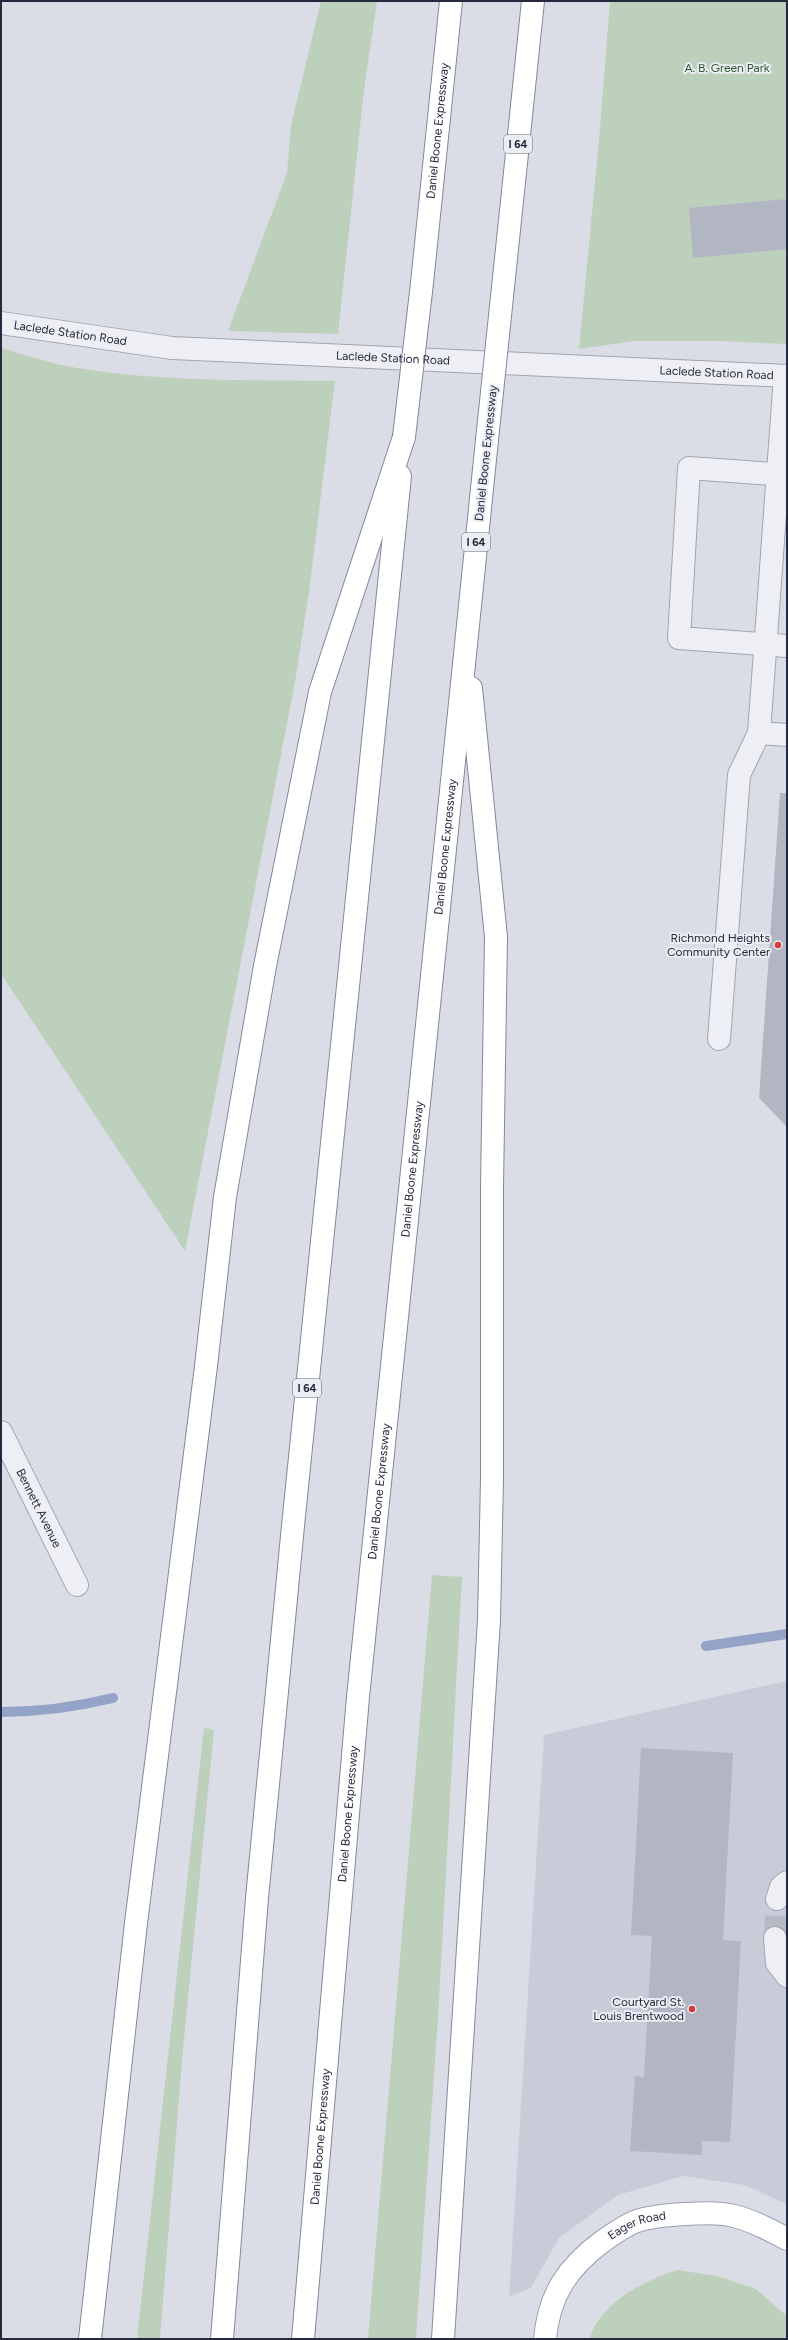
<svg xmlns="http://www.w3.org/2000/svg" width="788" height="2340" viewBox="0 0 788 2340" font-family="Figtree,sans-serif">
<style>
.built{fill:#c9ccd8}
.green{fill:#bdd0bc}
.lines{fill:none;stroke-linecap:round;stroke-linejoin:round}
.stream{stroke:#94a4c8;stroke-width:10}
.building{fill:#b2b6c3}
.minor-tunnel{stroke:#b7b9c4;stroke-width:22;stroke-dasharray:22 11;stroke-linecap:butt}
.minor-casing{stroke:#a1a3b0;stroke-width:24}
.major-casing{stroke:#9a9fb2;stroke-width:24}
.highway-casing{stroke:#82889d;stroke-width:24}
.minor{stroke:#eeeff5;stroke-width:22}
.major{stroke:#fff;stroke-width:22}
.highway{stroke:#fff;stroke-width:22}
.highway-bridge-casing{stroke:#82889d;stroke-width:24;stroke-linecap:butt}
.highway-bridge{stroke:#fff;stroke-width:22}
.poi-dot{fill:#d23d39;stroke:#eaedf4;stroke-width:1.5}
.labels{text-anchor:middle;stroke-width:4;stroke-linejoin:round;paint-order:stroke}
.shield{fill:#eaedf4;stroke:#606474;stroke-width:1}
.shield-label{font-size:11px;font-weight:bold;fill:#25293d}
.park-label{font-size:12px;fill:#325931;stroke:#eaedf4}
.street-label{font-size:12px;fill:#25293d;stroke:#eaedf4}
.poi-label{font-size:12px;fill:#25293d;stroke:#eaedf4;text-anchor:end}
</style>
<rect width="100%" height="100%" fill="#dbdde6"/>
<path class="built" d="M787 1681V2204L744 2185 683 2176 618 2195 559 2238 531 2288 509 2297 544 1735Z"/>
<path class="green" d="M321 1H377L364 90 338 334 228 331 287 173 291 125Z
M610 1H787V344L720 341H634L579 349 600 129Z
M1 348C24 354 48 363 71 367 158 382 247 380 335 381L309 592 295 682 185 1251 1 974Z
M432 1575 462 1577 439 2002 416 2339H368Z
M204 1728 214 1730 182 2060 160 2339H137Z
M677 2270 717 2276 756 2289 787 2316V2339H589C603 2301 641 2282 677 2270Z"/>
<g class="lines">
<path class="stream" d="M706 1646 787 1634
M1 1712C39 1712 76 1707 113 1698"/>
</g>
<path class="building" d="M787 199V249L693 258 689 208Z
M780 793H787V1127L759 1098Z
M641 1748 733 1753 723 1940 741 1941 730 2142 702 2141V2155L630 2151 635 2076 644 2077 652 1936 631 1935Z"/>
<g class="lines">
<path class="minor-tunnel" d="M775 1938 777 1899"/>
<defs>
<g id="minor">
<path id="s1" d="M1 323 172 348 787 376"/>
<path d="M787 475 689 468 679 638 787 646"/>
<path d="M759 733 787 735"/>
<path d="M719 1039 739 775 759 733 785 376"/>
<path id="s2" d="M1 1432 77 1585"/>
<path d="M777 1899 781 1887 787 1882"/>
<path d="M775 1938 777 1963 787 1976"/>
</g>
<g id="major">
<path id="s3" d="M545 2339C549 2294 568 2267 603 2241 613 2234 626 2225 637 2221 652 2216 670 2215 686 2214 701 2213 719 2212 734 2216 753 2221 770 2230 787 2239"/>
</g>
<g id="highway">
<path id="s4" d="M422 283 451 1"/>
<path d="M503 287 533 1"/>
<path d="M90 2339 136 1923 206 1366 225 1197 265 966 320 692 404 437"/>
<path d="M222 2339 257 1898 293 1526 400 476"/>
<path id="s5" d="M303 2339 358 1697 487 440"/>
<path d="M443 2339 489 1620 492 1479V1187L496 937 471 688"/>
</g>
</defs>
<use href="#minor" class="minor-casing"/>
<use href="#major" class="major-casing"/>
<use href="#highway" class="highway-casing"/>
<use href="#minor" class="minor"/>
<use href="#major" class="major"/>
<use href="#highway" class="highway"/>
<defs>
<path id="highway-bridge" d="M404 437 422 283
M487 440 503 287"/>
</defs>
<use href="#highway-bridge" class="highway-bridge-casing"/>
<use href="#highway-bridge" class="highway-bridge"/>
</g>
<g class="poi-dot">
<circle cx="778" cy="945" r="4"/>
<circle cx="692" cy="2009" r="4"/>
</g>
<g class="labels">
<g class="shield">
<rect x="504" y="135" width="28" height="18" rx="3"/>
<rect x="462" y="533" width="28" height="18" rx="3"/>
<rect x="293" y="1379" width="28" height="18" rx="3"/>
</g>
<g class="shield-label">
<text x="518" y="148">I 64</text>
<text x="476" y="546">I 64</text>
<text x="307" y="1392">I 64</text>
</g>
<g class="park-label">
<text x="727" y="72">A. B. Green Park</text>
</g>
<g class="street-label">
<text dy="4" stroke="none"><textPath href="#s4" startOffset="153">Daniel Boone Expressway</textPath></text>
<text dy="4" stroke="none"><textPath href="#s1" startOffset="70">Laclede Station Road</textPath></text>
<text dy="4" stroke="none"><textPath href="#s1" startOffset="394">Laclede Station Road</textPath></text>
<text dy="4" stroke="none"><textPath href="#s1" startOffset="718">Laclede Station Road</textPath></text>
<text transform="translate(486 453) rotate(-84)" y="4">Daniel Boone Expressway</text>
<text dy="4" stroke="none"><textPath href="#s5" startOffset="1499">Daniel Boone Expressway</textPath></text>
<text dy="4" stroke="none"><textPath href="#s5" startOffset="1175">Daniel Boone Expressway</textPath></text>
<text dy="4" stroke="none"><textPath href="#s5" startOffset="851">Daniel Boone Expressway</textPath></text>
<text dy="4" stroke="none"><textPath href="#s2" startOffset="85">Bennett Avenue</textPath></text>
<text dy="4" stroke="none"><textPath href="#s5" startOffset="527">Daniel Boone Expressway</textPath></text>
<text dy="4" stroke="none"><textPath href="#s5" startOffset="203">Daniel Boone Expressway</textPath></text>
<text dy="4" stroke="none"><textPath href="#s3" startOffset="156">Eager Road</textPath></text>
</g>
<g class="poi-label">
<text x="770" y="942">Richmond Heights<tspan x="770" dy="14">Community Center</tspan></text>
<text x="684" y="2006">Courtyard St.<tspan x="684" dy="14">Louis Brentwood</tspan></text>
</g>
</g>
<rect width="788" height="2340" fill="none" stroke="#25293d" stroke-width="4"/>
</svg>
